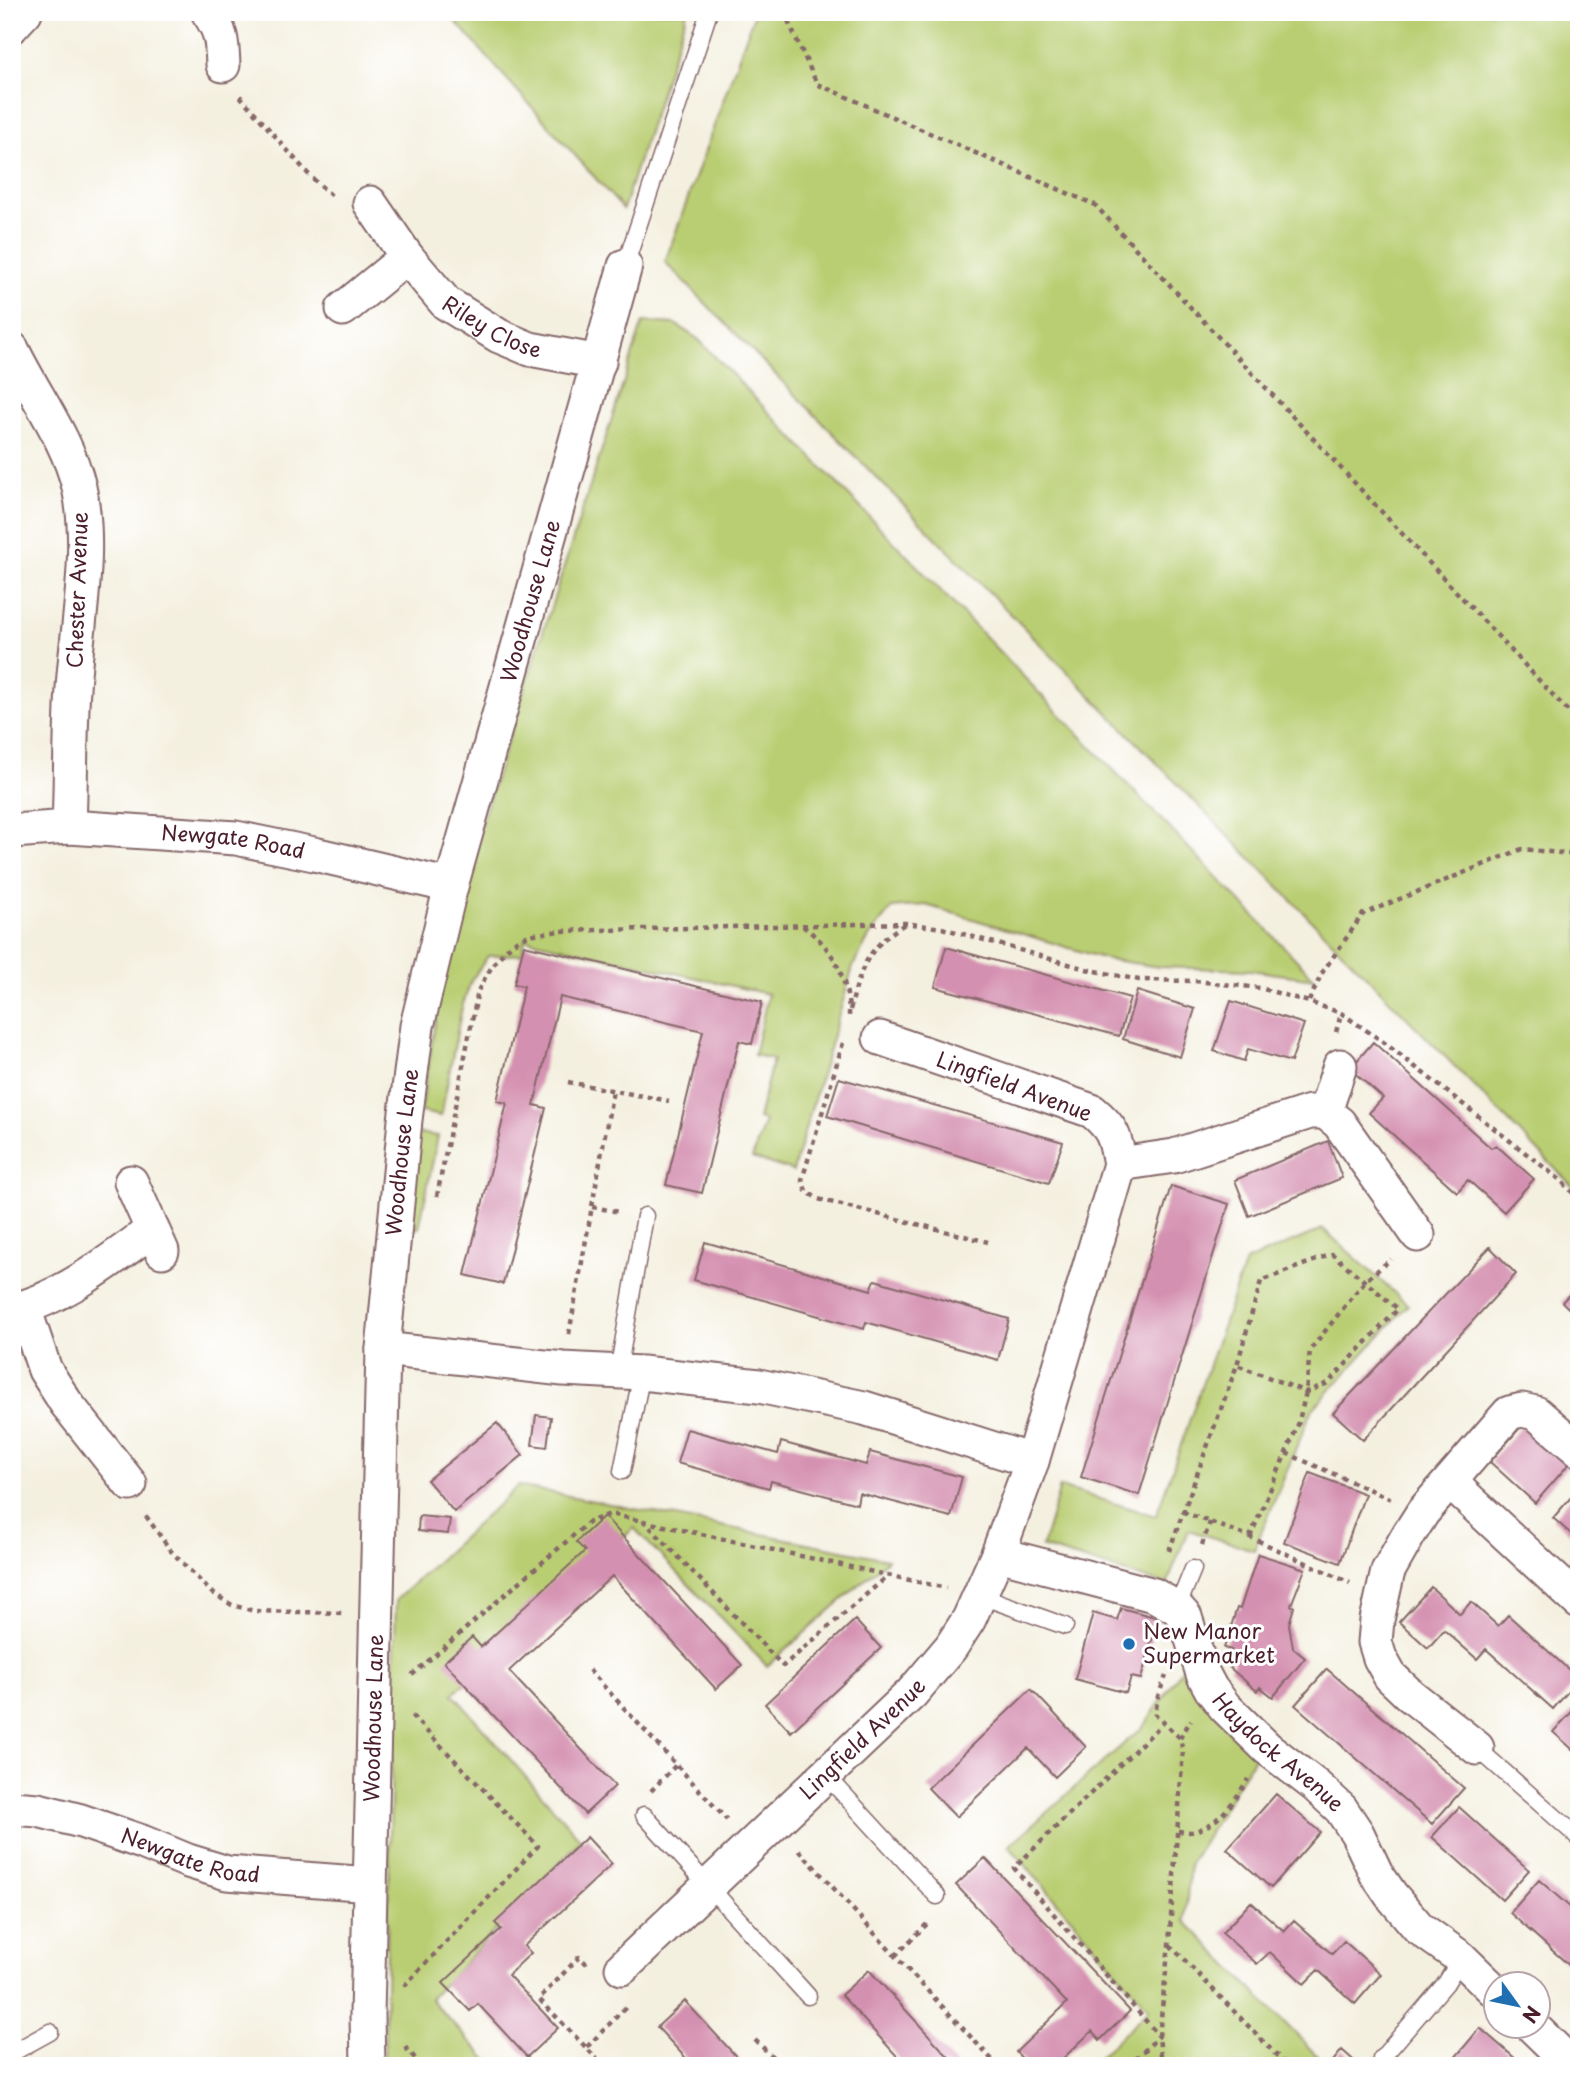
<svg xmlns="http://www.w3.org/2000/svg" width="1591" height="2078" viewBox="0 0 1591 2078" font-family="'Playpen Sans',sans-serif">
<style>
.green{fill:#b9ce72;stroke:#82764e;stroke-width:2}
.building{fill:#d490b0}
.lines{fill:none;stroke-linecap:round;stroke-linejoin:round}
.lane-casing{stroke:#86686a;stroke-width:19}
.street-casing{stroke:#86686a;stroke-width:37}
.path{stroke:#86686a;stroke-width:4.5;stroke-dasharray:5 5;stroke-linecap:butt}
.lane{stroke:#fff;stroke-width:16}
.street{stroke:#fff;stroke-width:33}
.poi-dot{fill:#1f6fb2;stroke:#fff;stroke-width:2.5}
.labels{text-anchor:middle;stroke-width:6;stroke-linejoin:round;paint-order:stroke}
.street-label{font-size:21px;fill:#4a1f2b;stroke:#fff}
.poi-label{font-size:21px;fill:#4a1f2b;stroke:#fff;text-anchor:start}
</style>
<rect width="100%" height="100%" fill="#fff"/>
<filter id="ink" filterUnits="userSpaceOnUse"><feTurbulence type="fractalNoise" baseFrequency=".0143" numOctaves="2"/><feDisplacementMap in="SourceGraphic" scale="14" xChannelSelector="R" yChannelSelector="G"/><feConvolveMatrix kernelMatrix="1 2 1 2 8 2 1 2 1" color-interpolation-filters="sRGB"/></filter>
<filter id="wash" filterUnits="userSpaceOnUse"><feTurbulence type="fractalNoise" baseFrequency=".00686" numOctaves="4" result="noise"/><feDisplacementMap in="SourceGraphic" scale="28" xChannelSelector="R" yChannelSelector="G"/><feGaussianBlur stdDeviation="1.57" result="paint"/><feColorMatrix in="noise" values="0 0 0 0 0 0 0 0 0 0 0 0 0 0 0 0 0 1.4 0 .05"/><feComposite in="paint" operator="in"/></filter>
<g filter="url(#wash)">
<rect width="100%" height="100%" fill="#f4f0e0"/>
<path class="green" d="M447 12H687L623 209Z
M755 12H1545L1579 24V1193L665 262Z
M643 322 675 324 698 339 1315 979 1250 970 1159 967 1106 959 926 905 892 908 869 937 853 967 793 1171 752 1158 765 1121 758 1119 773 1059 754 1055 768 994 525 939 522 954 488 956 471 981 462 1007 441 1116 421 1112 444 967 461 886Z
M416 1133 438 1136 419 1228 406 1227Z
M1323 1229 1408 1305 1312 1410 1254 1550 1188 1530 1167 1585 1042 1547 1060 1487 1156 1516 1245 1262Z
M518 1486 888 1559 767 1666 634 1528 453 1694 581 1840 430 1999 493 2066H384L396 1600Z
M1184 1666 1256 1754 1190 1864 1185 1921 1327 2066H1090L1149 2009 1009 1846 1145 1725Z"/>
<g id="blocks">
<path class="building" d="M524 945 762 1002 752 1044 739 1041 702 1193 666 1185 703 1031 560 997 534 1105 546 1108 503 1284 465 1275 507 1103 497 1101 524 986 514 984Z
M946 947 1130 998 1119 1036 935 987Z
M1137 991 1195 1009 1180 1057 1123 1039Z
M1231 1001 1304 1024 1291 1062 1248 1049 1244 1061 1214 1051Z
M1373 1042 1491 1148 1496 1145 1534 1179 1504 1212 1468 1180 1457 1192 1369 1113 1383 1098 1350 1069Z
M839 1078 1063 1142 1049 1183 827 1116Z
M1328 1141 1342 1178 1249 1216 1235 1180Z
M1171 1186 1229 1204 1139 1495 1081 1477Z
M705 1242 871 1290 875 1280 1009 1319 998 1360 866 1322 864 1329 694 1280Z
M1490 1247 1516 1274 1363 1440 1333 1413Z
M1579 1284V1318L1562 1302Z
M536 1415 551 1417 547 1447 532 1445Z
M497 1423 523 1455 454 1512 427 1480Z
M1524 1423 1569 1464 1535 1503 1490 1462Z
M687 1429 778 1454 781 1442 866 1465 870 1452 962 1477 951 1517 859 1493 857 1504 771 1481 769 1488 677 1463Z
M1310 1473 1365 1494 1340 1563 1284 1542Z
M1579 1488V1541L1553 1518Z
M419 1516 450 1519 448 1534 418 1531Z
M604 1516 742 1665 716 1689 612 1576 509 1671 615 1786 585 1814 444 1662 472 1637 481 1647 585 1551 576 1542Z
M1258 1554 1305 1569 1291 1605 1294 1607 1289 1624 1293 1648 1305 1658 1273 1697 1260 1687 1257 1691 1230 1668 1234 1661 1228 1659 1231 1650 1224 1648 1237 1608 1240 1609Z
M1431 1587 1460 1614 1471 1602 1498 1626 1508 1615 1579 1679 1553 1709 1486 1649 1477 1659 1444 1630 1428 1648 1399 1622Z
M1121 1608 1158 1618 1141 1679 1131 1677 1126 1693 1075 1679 1093 1613 1117 1620Z
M855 1620 881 1648 791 1732 765 1704Z
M1327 1669 1464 1788 1432 1824 1295 1705Z
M1031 1689 1086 1747 1055 1777 1028 1748 956 1817 928 1788Z
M1579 1704V1755L1553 1732Z
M1276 1794 1320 1832 1271 1888 1227 1849Z
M1459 1807 1529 1870 1502 1900 1432 1837Z
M587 1837 612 1864 524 1946 531 1953 508 1975 558 2028 527 2057 478 2004 470 2011 443 1983 501 1929 495 1923Z
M985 1858 1130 2011 1100 2040 1092 2031 1055 2066H1029L1016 2052 1067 2003 956 1885Z
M1539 1880 1579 1915V1974L1510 1913Z
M1251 1902 1284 1931 1294 1920 1332 1954 1344 1941 1381 1974 1355 2004 1318 1970 1304 1984 1270 1952 1257 1964 1222 1933Z
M869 1970 957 2066H906L841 1995Z
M685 2001 745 2066H693L657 2027Z
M1480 2028 1524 2066H1448Z
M1342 2050 1360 2066H1329Z"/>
</g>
</g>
<g filter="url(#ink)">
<use href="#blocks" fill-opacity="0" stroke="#86686a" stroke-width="2"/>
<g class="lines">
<defs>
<path id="lane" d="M625 266 709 12
M618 1372 645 1216
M622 1471 642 1373
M981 1596 1065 1626
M1177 1608 1193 1569
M1477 1748 1579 1838
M826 1775 937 1896
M644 1815 808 1996
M12 2053 50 2032
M1381 2059 1446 1983 1461 1958"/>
<g id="street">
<path d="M208 12C222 32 222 42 223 65"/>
<path d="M12 26 25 12"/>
<path id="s1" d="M370 203 407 257 446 303 499 336 530 349 599 362"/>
<path d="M343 309 407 257"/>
<path d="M12 349C34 395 67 437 79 487 93 549 77 625 73 688 70 734 71 781 69 827"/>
<path id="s2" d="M12 831 69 827 236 838 314 854 451 886"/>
<path d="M1325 1112 1340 1066"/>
<path d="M1120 1164 1174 1156 1310 1112H1325L1339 1123 1418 1235"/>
<path d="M131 1182 162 1251"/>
<path d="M24 1308 45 1370 66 1403 130 1484"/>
<path d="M12 1310C60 1300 113 1259 152 1230"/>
<path d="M383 1349 563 1369 642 1373 759 1386 864 1408 1032 1461"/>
<path d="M1450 1482 1579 1602"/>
<path id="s3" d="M998 1554 1154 1595 1177 1608 1185 1617 1203 1674 1211 1689 1225 1707 1267 1748 1316 1786 1341 1809 1357 1833 1376 1873 1391 1895 1419 1928 1461 1958 1496 1992"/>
<path d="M1477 1748 1410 1695 1390 1676 1380 1658 1375 1642 1377 1620 1388 1571 1409 1534 1423 1512 1509 1413 1522 1410 1536 1413 1579 1450"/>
<path id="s4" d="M12 1808 38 1810 81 1821 142 1842 188 1861 227 1873 370 1884"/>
<path id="s5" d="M622 1968 912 1693 951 1647 969 1619 998 1554 1032 1461 1120 1164C1115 1137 1114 1129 1092 1111L880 1038"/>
<path d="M1531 2025 1573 2066"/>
<path id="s6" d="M368 2066 367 2015 383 1349 405 1120 417 1026 451 886 625 266"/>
</g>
</defs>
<use href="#lane" class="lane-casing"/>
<use href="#street" class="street-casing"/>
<path class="path" d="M784 12 817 84 1095 205 1579 723
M240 96 310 176 334 198
M803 926C811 933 821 940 827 949 841 966 850 996 849 1017
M1309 1001 1322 973 1363 914 1522 849 1579 855
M850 1010C861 968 866 948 905 924
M1336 1032 1341 1014
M843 1043 802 1180 806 1191 818 1199 988 1242
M568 1082 669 1101
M437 1196 478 991C488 971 506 941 530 935 539 933 549 933 558 931L905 923 942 928 1086 969 1139 980 1195 981 1260 988 1309 1002 1341 1013 1382 1041 1559 1179 1579 1199
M592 1207 620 1212
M569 1334 613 1090
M1286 1453 1391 1499
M1183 1512 1250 1537 1350 1583
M146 1516 171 1551 211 1592 232 1605 254 1611 343 1613
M643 1520 783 1666 889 1575
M1250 1537 1298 1425 1306 1392 1310 1350 1365 1281 1391 1259
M1202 1545 1210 1522
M1169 1551 1237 1365 1261 1281 1332 1254 1398 1309 1328 1383 1306 1392 1237 1365
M589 1670 727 1820
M412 1675 589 1522 610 1514 946 1588
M1180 1738 1191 1720
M651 1791 677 1764
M1178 1831C1183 1831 1190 1833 1195 1831 1220 1824 1236 1799 1248 1779
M799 1850 895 1956 998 2066
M1170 1945 1287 2066
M895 1956 929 1922
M587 1964 579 1957 539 1999 604 2066
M404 1986 538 1846 411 1715
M755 2040 782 2066
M405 2047 422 2066
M587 2047 628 2005
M1129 2066 1159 2036 1014 1868 1163 1723
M1162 2066 1159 2036 1169 1944 1183 1751 1180 1738 1155 1714 1158 1696 1166 1676"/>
<use href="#lane" class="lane"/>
<use href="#street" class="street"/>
</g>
</g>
<circle class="poi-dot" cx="1129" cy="1644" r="7"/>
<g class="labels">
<g class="street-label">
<text dy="7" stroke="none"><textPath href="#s1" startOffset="178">Riley Close</textPath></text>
<text transform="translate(78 590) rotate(-88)" y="7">Chester Avenue</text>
<text dy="7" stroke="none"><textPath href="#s6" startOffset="1482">Woodhouse Lane</textPath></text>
<text dy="7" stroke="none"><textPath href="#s2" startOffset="222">Newgate Road</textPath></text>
<text transform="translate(1014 1087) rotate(20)" y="7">Lingfield Avenue</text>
<text dy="7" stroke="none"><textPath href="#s6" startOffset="915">Woodhouse Lane</textPath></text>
<text dy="7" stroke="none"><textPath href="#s6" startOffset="348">Woodhouse Lane</textPath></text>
<text dy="7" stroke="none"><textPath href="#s5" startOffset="332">Lingfield Avenue</textPath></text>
<text dy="7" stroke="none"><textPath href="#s3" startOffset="369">Haydock Avenue</textPath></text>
<text dy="7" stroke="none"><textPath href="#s4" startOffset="186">Newgate Road</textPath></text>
</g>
<g class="poi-label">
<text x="1143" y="1639">New Manor<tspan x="1143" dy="24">Supermarket</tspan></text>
</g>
</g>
<rect width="1591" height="2078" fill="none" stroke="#fff" stroke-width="42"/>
<g transform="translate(1517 2005) rotate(123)"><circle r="33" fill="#ffffff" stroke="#b7a5aa" stroke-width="2"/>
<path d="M0-5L12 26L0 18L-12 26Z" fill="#1f6fb2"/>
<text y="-10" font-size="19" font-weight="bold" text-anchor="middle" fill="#4a1f2b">N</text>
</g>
</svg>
